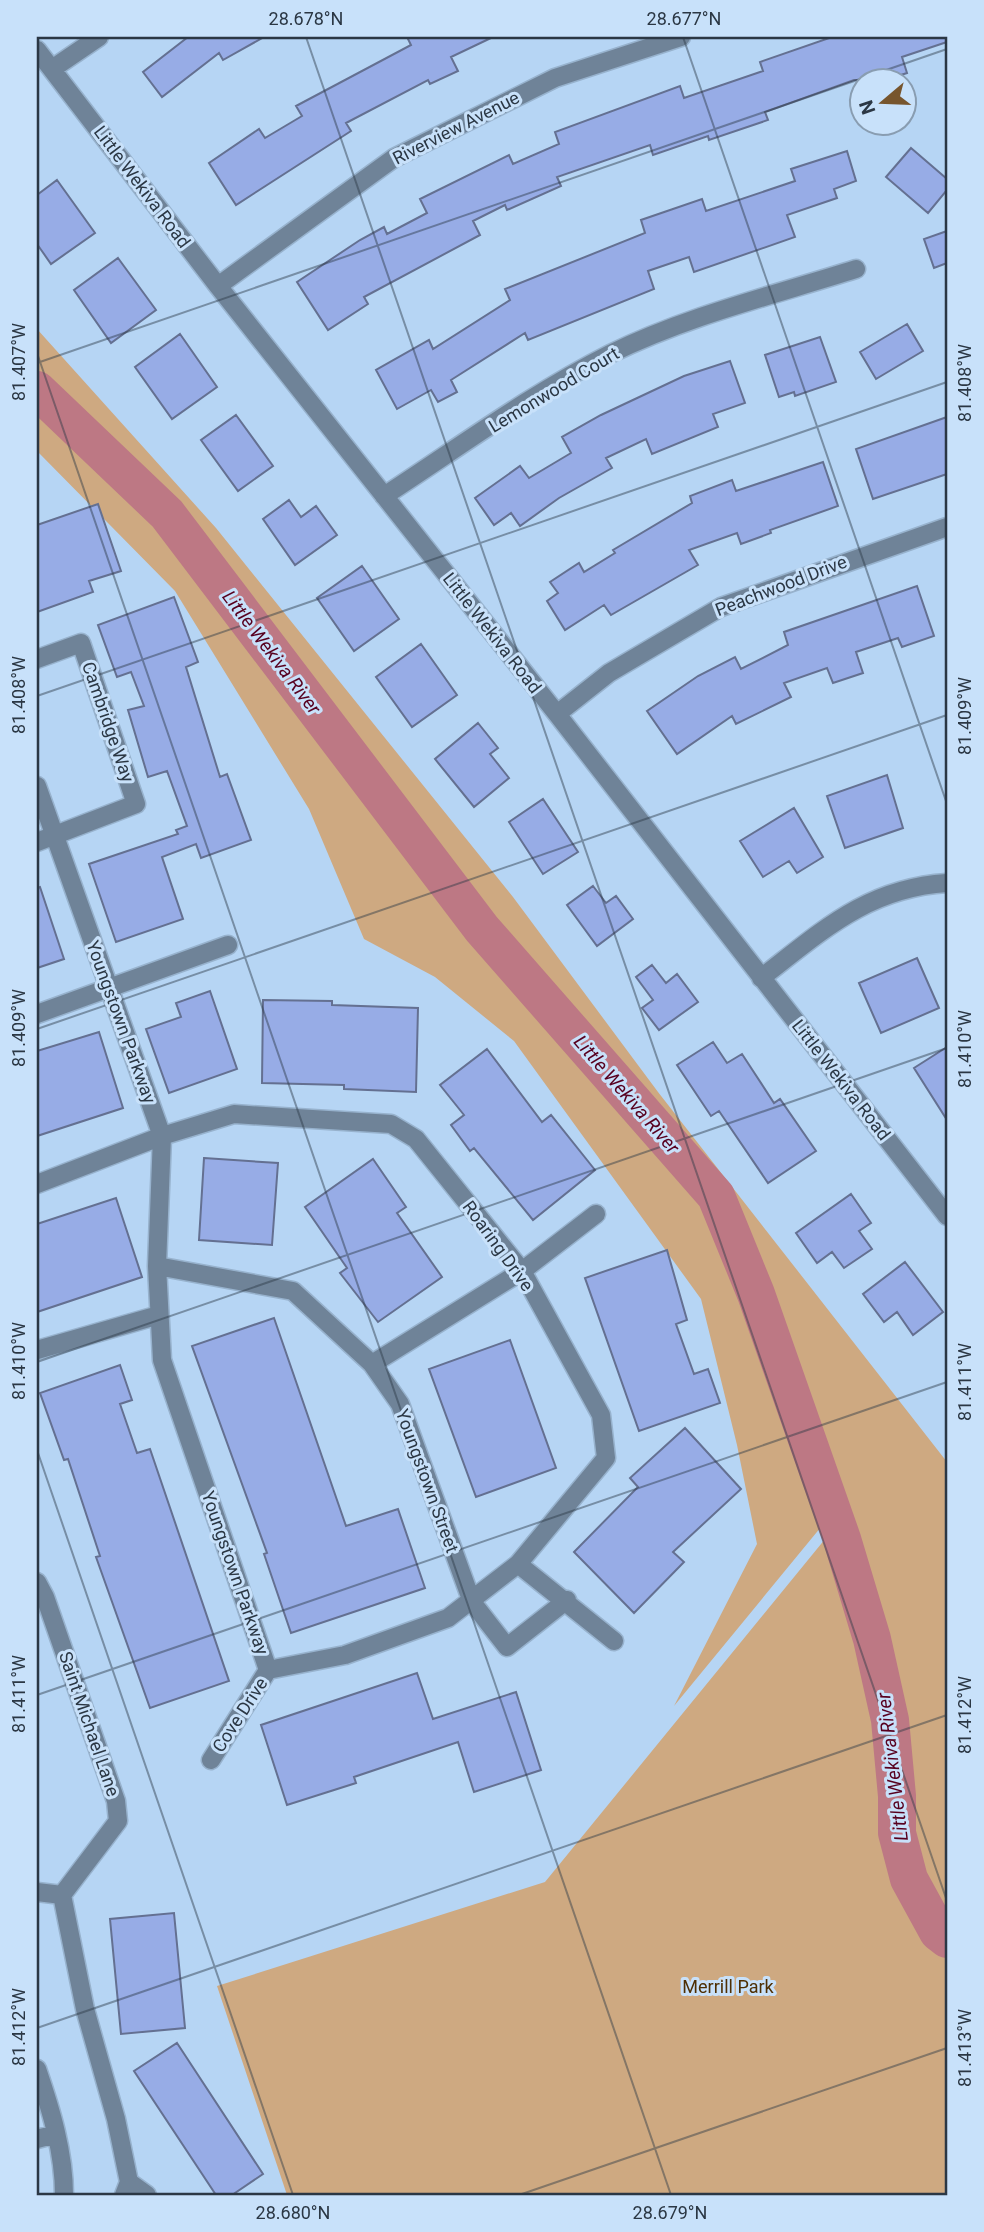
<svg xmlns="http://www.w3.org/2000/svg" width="984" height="2232" viewBox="0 0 984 2232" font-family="Roboto,sans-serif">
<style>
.green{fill:#cea981}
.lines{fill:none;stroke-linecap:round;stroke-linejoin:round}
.river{stroke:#bd7884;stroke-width:38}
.building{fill:#97ace6;stroke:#647091;stroke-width:2}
.minor-casing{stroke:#97b2cd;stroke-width:21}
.minor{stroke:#6f8398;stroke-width:18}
.ticks{fill:none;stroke:#2b3744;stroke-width:2;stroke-opacity:0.45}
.labels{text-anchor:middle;stroke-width:6;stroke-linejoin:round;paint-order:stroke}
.street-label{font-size:18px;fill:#2b3744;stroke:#c8e1fa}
.park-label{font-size:18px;fill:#4e2f03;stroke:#c8e1fa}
.water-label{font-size:19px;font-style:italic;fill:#57001f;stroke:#c8e1fa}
.neatline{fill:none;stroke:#2b3744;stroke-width:2.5}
.ticks-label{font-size:18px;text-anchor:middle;fill:#2b3744}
</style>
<rect width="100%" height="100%" fill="#b6d5f4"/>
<path class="green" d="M37 329 216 528 513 897 658 1092 947 1462V1930L917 1876 906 1832 891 1714 866 1606 836 1525 827 1524 821 1527 674 1706 757 1544 737 1445 701 1299 514 1041 435 977 364 939 309 809 175 591 37 451Z
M830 1533C850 1592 867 1651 880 1713 897 1794 887 1881 947 1946V2195H287L217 1986 545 1882Z"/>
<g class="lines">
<path class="river" d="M37 390 167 514 482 929 716 1196 756 1294 842 1539 872 1639 890 1720 897 1796V1833L909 1879 938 1932 947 1939"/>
</g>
<path class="building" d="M188 37H264L223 60 219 53 162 97 143 72Z
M407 37H493L451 57 458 71 430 84 428 80 346 123 351 131 236 205 209 163 259 129 265 138 302 116 296 106 411 45Z
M832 37H947V42L902 57 907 73 885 80H854L765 112 768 120 709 140 708 136 653 155 650 145 557 177 561 186 507 210 505 205 473 221 480 235 364 297 368 304 328 330 297 282 360 240 384 227 387 234 427 213 420 199 509 155 513 164 559 144 555 132 680 86 684 98 763 71 760 62Z
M911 148 947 179V190L928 213 886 177Z
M847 151 856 181 834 189 837 198 787 215 795 237 694 272 689 257 648 271 654 289 528 340 525 333 451 380 457 392 438 402 431 390 397 409 376 370 429 340 433 349 510 300 505 289 645 233 641 220 702 199 706 211 795 181 791 169Z
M57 180 95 233 51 264 37 244V195Z
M947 231V263L934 268 924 239Z
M118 258 156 310 111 343 74 290Z
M907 324 923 351 876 379 860 352Z
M180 334 217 387 172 419 135 367Z
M820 337 836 382 795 396 794 392 779 397 765 355Z
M730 361 745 403 713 414 718 427 652 454 646 439 606 458 612 468 559 498 520 526 511 513 494 525 475 498 520 466 529 478 571 453 562 437 601 415 684 376Z
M236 415 273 466 238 491 201 440Z
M947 417V474L873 499 856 449Z
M823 462 838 506 770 530 771 533 741 544 737 533 689 550 698 565 611 615 604 605 565 630 547 601 558 593 550 582 579 563 584 572 615 553 613 550 692 503 690 496 732 480 736 491Z
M289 500 301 517 316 506 337 535 295 565 263 519Z
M98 504 121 571 89 581 93 592 37 612V525Z
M362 566 399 619 354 651 317 598Z
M917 586 934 636 902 647 898 638 856 652 863 673 833 683 827 668 784 683 791 697 736 724 732 716 677 754 647 711 698 676 735 657 741 669 788 645 784 632Z
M174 597 198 662 186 667 220 777 227 774 251 840 201 858 196 844 162 857 183 919 116 942 89 864 178 834 176 830 187 826 167 771 148 777 128 710 144 706 131 672 117 677 98 625Z
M421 644 457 695 412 727 376 677Z
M478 723 498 748 490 754 509 778 474 807 435 759Z
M887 775 903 828 845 848 827 796Z
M543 799 578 852 543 874 509 822Z
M794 808 823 857 797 873 789 861 763 877 740 841Z
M593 886 606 903 616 896 633 919 597 946 567 905Z
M40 887 64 959 37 968V888Z
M917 958 939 1008 881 1033 859 983Z
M652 965 666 983 677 974 698 1002 659 1030 642 1008 653 1000 636 977Z
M210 991 237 1069 169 1093 146 1029 181 1017 176 1003Z
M263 1000 332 1001V1005L418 1008 416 1092 344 1089V1085L262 1083Z
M99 1032 123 1108 37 1136V1051Z
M713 1042 727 1063 742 1054 774 1103 780 1099 816 1151 768 1183 719 1111 711 1116 677 1065Z
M947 1047V1120L914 1068Z
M487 1049 542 1122 551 1115 595 1170 533 1220 474 1148 470 1151 451 1125 464 1115 440 1085Z
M204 1158 278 1163 272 1245 199 1240Z
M373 1159 406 1207 397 1213 442 1277 378 1322 340 1273 347 1268 305 1207Z
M851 1194 871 1223 859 1231 872 1249 844 1268 832 1252 817 1263 796 1233Z
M116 1198 142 1277 37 1312V1224Z
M667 1250 687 1320 676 1324 694 1374 708 1369 720 1403 639 1431 585 1278Z
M905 1262 943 1312 913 1335 897 1312 884 1322 863 1294Z
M274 1318 346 1526 398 1509 425 1588 291 1633 264 1554 267 1553 192 1346Z
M510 1340 556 1468 476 1497 429 1369Z
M120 1365 132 1400 120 1404 137 1453 150 1449 229 1681 150 1708 96 1557 100 1556 68 1459 64 1460 40 1393Z
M685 1428 741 1489 673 1552 684 1562 634 1613 574 1552 638 1487 630 1478Z
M417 1673 433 1719 516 1692 541 1770 474 1792 458 1742 354 1777 356 1783 287 1805 261 1725Z
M174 1913 185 2028 121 2034 110 1919Z
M177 2043 263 2174 232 2195H216L134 2071Z"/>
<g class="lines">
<defs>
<path id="minor" d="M37 50 218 286 557 714 947 1216
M52 69 99 37
M218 286 394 158 555 78 681 37
M384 496C458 448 531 394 610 354 687 316 774 295 856 269
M37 659 81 643 136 804 37 842
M557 714 609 673 721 607 947 527
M37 786 162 1136 157 1266 162 1360 268 1670
M761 978C822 931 867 888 947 883
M37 1014 228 945
M37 1184 162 1136 234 1114 391 1124 416 1139 522 1271 601 1415 606 1458 518 1564 448 1618 345 1655 268 1670
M157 1266 293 1291 372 1364 400 1404 472 1602 507 1647 567 1600
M37 1350 159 1315
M372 1364 522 1271 596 1214
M518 1564 614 1641
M37 1582 45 1597 116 1801 118 1821 62 1895
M211 1760 268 1670
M37 1892 62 1895
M62 1895 85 2009 116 2119 129 2182 124 2195
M37 2069C51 2110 64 2152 64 2195
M37 2139 56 2134
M129 2182 147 2195"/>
</defs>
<use href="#minor" class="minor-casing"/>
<use href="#minor" class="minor"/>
</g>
<path class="ticks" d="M306 37 947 1901M683 37 947 804M37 353 671 2195M37 363 947 49M37 696 947 382M37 1029 947 715M37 1362 947 1048M37 1450 293 2195M37 1695 947 1382M37 2028 947 1715M519 2195 947 2048"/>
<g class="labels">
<g class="street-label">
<text transform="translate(456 128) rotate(-27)" y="6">Riverview Avenue</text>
<text transform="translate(142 187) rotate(53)" y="6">Little Wekiva Road</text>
<text transform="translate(554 390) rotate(-31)" y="6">Lemonwood Court</text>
<text transform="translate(781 586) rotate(-21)" y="6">Peachwood Drive</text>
<text transform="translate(492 633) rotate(52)" y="6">Little Wekiva Road</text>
<text transform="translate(108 722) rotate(71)" y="6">Cambridge Way</text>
<text transform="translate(121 1022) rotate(70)" y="6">Youngstown Parkway</text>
<text transform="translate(841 1080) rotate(52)" y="6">Little Wekiva Road</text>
<text transform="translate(498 1246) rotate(54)" y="6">Roaring Drive</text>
<text transform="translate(427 1481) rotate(70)" y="6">Youngstown Street</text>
<text transform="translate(235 1573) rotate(71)" y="6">Youngstown Parkway</text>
<text transform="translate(240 1715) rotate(-57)" y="6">Cove Drive</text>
<text transform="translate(89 1724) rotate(71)" y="6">Saint Michael Lane</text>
</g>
<g class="park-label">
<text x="728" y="1993">Merrill Park</text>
</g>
<g class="water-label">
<text transform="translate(272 652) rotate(53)" y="7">Little Wekiva River</text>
<text transform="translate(627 1094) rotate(49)" y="7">Little Wekiva River</text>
<text transform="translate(892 1767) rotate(-97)" y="7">Little Wekiva River</text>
</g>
</g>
<rect width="984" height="2232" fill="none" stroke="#c8e1fa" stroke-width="77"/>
<g transform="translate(883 102) rotate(251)"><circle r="33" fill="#c8e1fa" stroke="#899db1" stroke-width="2"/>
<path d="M0-5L12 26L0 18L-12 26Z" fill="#77552d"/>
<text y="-10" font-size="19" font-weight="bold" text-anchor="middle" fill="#2b3744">N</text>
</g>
<rect x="38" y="38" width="908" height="2156" class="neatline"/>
<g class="ticks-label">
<text x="306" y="25">28.678°N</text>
<text x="684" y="25">28.677°N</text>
<text transform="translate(19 362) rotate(-90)" y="6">81.407°W</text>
<text transform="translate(965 383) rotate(-90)" y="6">81.408°W</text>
<text transform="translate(19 695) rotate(-90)" y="6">81.408°W</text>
<text transform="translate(965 716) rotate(-90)" y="6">81.409°W</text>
<text transform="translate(19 1028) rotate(-90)" y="6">81.409°W</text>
<text transform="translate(965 1049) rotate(-90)" y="6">81.410°W</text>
<text transform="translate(19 1361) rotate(-90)" y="6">81.410°W</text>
<text transform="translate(965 1382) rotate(-90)" y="6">81.411°W</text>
<text transform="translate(19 1694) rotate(-90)" y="6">81.411°W</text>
<text transform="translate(965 1715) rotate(-90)" y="6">81.412°W</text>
<text transform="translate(19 2027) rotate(-90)" y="6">81.412°W</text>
<text transform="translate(965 2048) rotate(-90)" y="6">81.413°W</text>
<text x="293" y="2219">28.680°N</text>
<text x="670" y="2219">28.679°N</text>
</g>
</svg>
